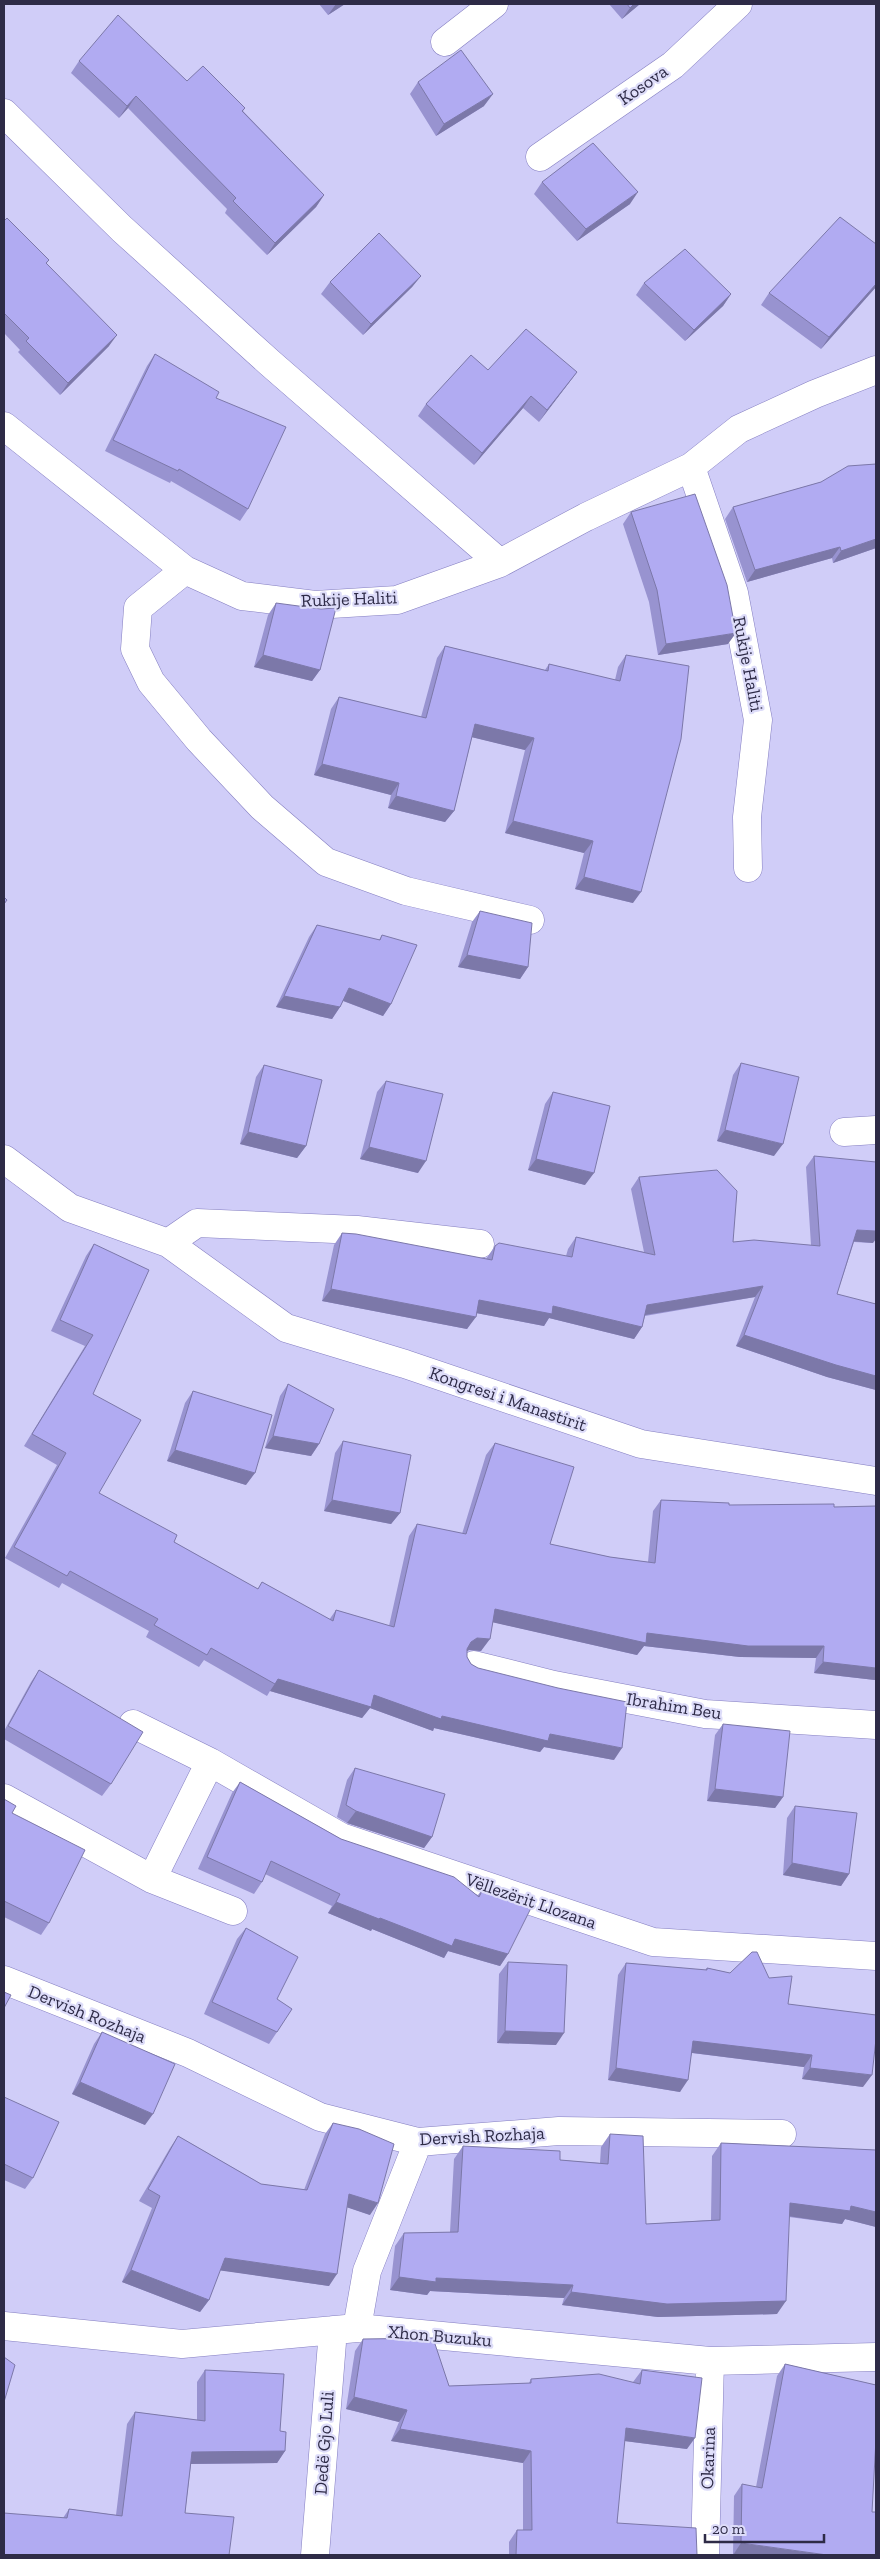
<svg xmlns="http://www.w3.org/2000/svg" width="880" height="2559" viewBox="0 0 880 2559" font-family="'Zilla Slab',serif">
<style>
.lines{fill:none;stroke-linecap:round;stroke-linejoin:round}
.minor-casing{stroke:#847ec1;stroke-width:29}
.minor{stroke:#fff;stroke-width:28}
.wall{fill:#9893d0}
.shaded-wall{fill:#7c78a9}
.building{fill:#b1abf2;stroke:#7c78a9}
.labels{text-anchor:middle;stroke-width:4.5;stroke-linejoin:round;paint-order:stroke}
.street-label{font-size:18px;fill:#2e2b47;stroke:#dddcf9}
</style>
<rect width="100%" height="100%" fill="#d0cdf8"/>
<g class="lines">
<defs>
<path id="minor" d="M445 42 494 4
M4 113 122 229 270 363 500 563
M540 157 673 65 738 4
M4 426 185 570 242 596 315 605 397 600 500 563 586 517 691 467 739 429 815 394 876 370
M691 467 734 593 758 720 747 817 748 868
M185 570 138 608 135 649 151 682 199 740 262 807 326 862 406 891 530 920
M844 1132 876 1130
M4 1159 70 1208 168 1243 286 1328 405 1364 641 1444 876 1481
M168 1243 197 1223 357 1230 480 1244
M474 1665 554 1685 705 1714 876 1725
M133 1724 210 1762 341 1837 653 1942 876 1956
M4 1798 152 1879 233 1911
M152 1879 210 1762
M4 1980 188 2053 320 2117 418 2142 559 2131 782 2134
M4 2326 182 2344 357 2328 710 2361 876 2357
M357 2328 367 2271 418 2142
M315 2555 333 2330
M705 2555 710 2361"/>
</defs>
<use href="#minor" class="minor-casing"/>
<use href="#minor" class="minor"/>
</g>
<path class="wall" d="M319 4H345L328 15Z
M609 4H640L622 19Z
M79 61 187 81 245 108 243 111 324 195 316 207 267 255 225 213 227 209 128 108 119 118 71 73Z
M418 82 484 106 436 136 410 94Z
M542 182 630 204 577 241 534 194Z
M4 221 49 260 46 264 109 346 60 395 18 352 20 350 4 333Z
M876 244V287L821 349 761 305 769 293Z
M421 276 412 287 363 335 321 294 330 282Z
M644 283 731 294 723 306 685 341 636 295Z
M155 354 216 398 248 509 240 521 171 481 170 483 105 451 147 366Z
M488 370 577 372 539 422 523 408 474 465 418 416 426 404Z
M876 464V548L833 563 832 558 747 582 725 519 733 507 821 482Z
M631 512 728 644 658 655 649 602 623 524Z
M276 603 320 670 312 681 254 667 268 615Z
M445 646 545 670 549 664 615 680 618 667 626 655 633 903 575 889 584 853 505 833 525 750 472 737 454 811 445 822 388 808 391 795 314 775 331 709 339 697 421 717 437 658Z
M480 911 528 967 520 979 458 967 472 922Z
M317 925 379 940 382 935 391 1004 383 1016 343 1001 340 1007 332 1019 276 1007 309 937Z
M741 1063 774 1156 717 1141 733 1075Z
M264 1065 306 1146 297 1158 240 1144 256 1077Z
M386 1081 418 1173 360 1159 377 1092Z
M553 1092 585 1185 528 1170 545 1104Z
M814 1156 873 1243 854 1242 837 1294 876 1390 827 1377 736 1346 755 1297 645 1316 642 1327 634 1339 549 1318 544 1326 476 1313 467 1329 322 1301 334 1245 342 1233 486 1259 495 1246 566 1256 568 1249 576 1237 644 1252 631 1189 639 1177 733 1242 811 1245 806 1167Z
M94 1244 93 1394 99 1493 174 1542 258 1589 262 1582 329 1620 336 1610 389 1626 409 1536 417 1524 462 1534 486 1455 495 1443 550 1544 610 1557 648 1562 653 1511 661 1500 729 1505 834 1507 875 1680 814 1673 816 1658 740 1657 644 1646 637 1655 493 1622 481 1651 469 1650 467 1651V1657L471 1664 614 1760 544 1747 540 1752 434 1728 433 1731 370 1708 362 1718 270 1691 267 1696 204 1660 199 1667 146 1637 149 1631 62 1583 59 1588 5 1558 57 1465 24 1446 85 1346 51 1331 86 1256Z
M288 1384 319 1444 311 1456 265 1448 280 1396Z
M193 1391 246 1485 167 1461 185 1403Z
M343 1441 400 1513 391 1524 324 1511 335 1453Z
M39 1670 111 1784 102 1796 4 1739V1731L31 1682Z
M723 1724 783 1797 775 1808 707 1801 715 1735Z
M355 1768 432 1837 424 1848 347 1823 337 1817 347 1780Z
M240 1782 341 1839 478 1895 484 1887 508 1954 500 1966 448 1951 444 1958 372 1929 371 1931 328 1913 332 1906 265 1874 262 1882 254 1894 198 1869 232 1793Z
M4 1799 49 1923 41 1935 4 1917Z
M795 1806 849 1874 841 1886 783 1875 787 1818Z
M246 1928 277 1999V2032L269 2044 204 2014 237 1939Z
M508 1962 556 2045 497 2043 499 1974Z
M626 1963 705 1970 707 1968 730 1973 769 1978 788 2004 863 2087 802 2079 804 2067 692 2053 680 2092 608 2080 618 1975Z
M102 2032 145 2125 72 2094 94 2044Z
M4 2097 33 2178 25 2189 4 2180Z
M333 2123 370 2215 347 2207 329 2286 220 2270 209 2300 200 2312 122 2282 152 2208 139 2201 170 2148 178 2136 261 2184 304 2190 325 2134Z
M610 2134 646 2224 711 2220 712 2156 721 2143 876 2150V2227L845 2219 842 2224 789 2217 777 2314 658 2317 562 2305 564 2298 430 2291 427 2295 390 2290 395 2246 404 2233 450 2232 454 2159 463 2146 560 2160 600 2163 601 2147Z
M363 2339 449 2386 529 2383 531 2379 633 2382 642 2370 687 2449 624 2441 617 2523 697 2555H509V2542L517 2530H523V2463L391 2441 399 2422 346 2409 355 2351Z
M785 2364 876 2385 733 2555 734 2496 742 2484 756 2487 777 2376Z
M205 2370 280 2431 285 2451 277 2463 191 2464 185 2513 229 2555 63 2518 69 2509 116 2515 127 2424 135 2412 197 2420V2382Z"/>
<path class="shaded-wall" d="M336 4H345L328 15Z
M634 4H640L622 19 630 8Z
M493 94 484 106 436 136 444 124Z
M136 96 128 108 119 118 127 106Z
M638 192 630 204 577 241 586 229Z
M324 195 316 207 267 255 275 243Z
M421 276 412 287 363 335 371 324Z
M876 284V287L821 349 829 337Z
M731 294 723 306 685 341 694 330Z
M117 335 109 346 60 395 68 383Z
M577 372 568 384 539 422 547 410Z
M531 396 523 408 474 465 482 453Z
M876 539V548L833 563 841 551Z
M840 547 832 558 747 582 755 570Z
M736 633 728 644 658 655 666 644Z
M263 655 320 670 312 681 254 667Z
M475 724 534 738 525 750 467 736Z
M322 764 399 783 391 795 314 775Z
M396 796 454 811 445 822 388 808Z
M513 821 593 841 584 853 505 833Z
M584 877 641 892 633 903 575 889Z
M467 955 528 967 520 979 458 967Z
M349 988 391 1004 383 1016 341 1000Z
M284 996 340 1007 332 1019 276 1007Z
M725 1130 783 1144 774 1156 717 1141Z
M248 1132 306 1146 297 1158 240 1144Z
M369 1147 426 1161 418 1173 360 1159Z
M536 1159 594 1173 585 1185 528 1170Z
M857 1230 876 1231V1239L873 1243 849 1241Z
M763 1286 755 1297 639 1316 647 1305Z
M331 1289 476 1317 467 1329 322 1301Z
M479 1300 553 1306 642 1327 634 1339 549 1318 544 1326 471 1312Z
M744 1335 876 1376V1390L827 1377 736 1346Z
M273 1436 319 1444 311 1456 265 1448Z
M175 1450 255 1473 246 1485 167 1461Z
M332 1500 400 1513 391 1524 324 1511Z
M495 1609 647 1633 824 1646 816 1658 740 1657 644 1646 637 1655 487 1621Z
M477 1638 490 1639 481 1651 469 1650 463 1654 471 1642Z
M823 1662 876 1668V1679L875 1680 814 1673Z
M278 1679 374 1695 442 1716 550 1734 622 1748 614 1760 544 1747 540 1752 434 1728 433 1731 370 1708 362 1718 270 1691Z
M715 1789 783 1797 775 1808 707 1801Z
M356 1811 432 1837 424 1848 347 1823Z
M792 1863 849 1874 841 1886 783 1875Z
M336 1902 380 1918 508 1954 500 1966 448 1951 444 1958 372 1929 371 1931 328 1913Z
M505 2031 564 2033 556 2045 497 2043Z
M693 2041 812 2055 804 2067 685 2052Z
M616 2068 688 2080 680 2092 608 2080Z
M810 2068 872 2075 863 2087 802 2079Z
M80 2082 153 2114 145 2125 72 2094Z
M349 2194 378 2203 370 2215 340 2205Z
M790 2203 851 2206 876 2212V2227L845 2219 842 2224 781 2215Z
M225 2258 337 2274 329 2286 217 2270Z
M131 2270 209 2300 200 2312 122 2282Z
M399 2277 436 2278 573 2285 564 2298 430 2291 427 2295 390 2290Z
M571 2292 786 2301 777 2314 658 2317 562 2305Z
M354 2397 407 2410 399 2422 346 2409Z
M626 2428 695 2438 687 2449 617 2440Z
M400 2429 531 2451 523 2463 391 2441Z
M285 2451 277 2463 184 2464 192 2452Z
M741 2543 827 2555H733Z"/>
<path class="building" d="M627 4H634L630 8Z
M118 15 187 81 203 66 245 108 242 111 324 195 275 243 233 201 236 198 136 96 127 106 79 61Z
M461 50 493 94 444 124 418 82Z
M593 143 638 192 586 229 542 182Z
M840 217 876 244V284L829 337 769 293Z
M7 218 49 260 46 263 117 335 68 383 26 341 29 338 4 313V221Z
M379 233 421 276 371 324 330 282Z
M685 249 731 294 694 330 644 283Z
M526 329 577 372 547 410 531 396 482 453 426 404 471 355 488 370Z
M155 354 219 392 216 398 286 427 248 509 179 469 178 471 113 440Z
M876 464V539L841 551 840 547 755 570 733 507 821 482 848 466Z
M695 494 727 585 736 633 666 644 657 590 631 512Z
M276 603 321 609 336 608 320 670 263 655Z
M445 646 548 671 549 664 620 681 626 655 689 666 681 739 641 892 584 877 593 841 513 821 534 738 475 724 454 811 396 796 399 783 322 764 339 697 426 718Z
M4 897 7 900 4 904Z
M480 911 532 923 528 967 467 955Z
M317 925 380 940 382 935 417 945 391 1004 349 988 340 1007 284 996Z
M741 1063 799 1077 783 1144 725 1130Z
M264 1065 322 1080 306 1146 248 1132Z
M386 1081 443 1094 426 1161 369 1147Z
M553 1092 610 1106 594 1173 536 1159Z
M814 1156 876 1162V1231L857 1230 837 1294 876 1304V1376L836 1365 744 1335 763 1286 647 1305 642 1327 553 1306 552 1314 479 1300 476 1317 331 1289 342 1233 356 1234 492 1260 495 1246 499 1243 572 1257 576 1237 655 1255 639 1177 717 1170 737 1191 733 1242 754 1240 820 1246Z
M94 1244 149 1270 93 1394 141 1420 99 1493 177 1535 174 1542 258 1589 262 1582 333 1621 336 1610 394 1627 417 1524 466 1534 495 1443 574 1467 550 1544 610 1557 655 1563 661 1500 729 1503V1505L834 1504V1507L876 1506V1668L823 1662 824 1646H748L647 1633 646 1643 495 1609 490 1639 477 1638 471 1642 467 1649V1657L471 1664 478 1668 558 1688 627 1702 622 1748 550 1734 548 1741 442 1716 441 1719 374 1695 371 1707 278 1679 275 1684 211 1648 207 1655 154 1625 158 1619 70 1571 67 1576 14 1547 66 1453 32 1434 93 1335 60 1320Z
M288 1384 334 1409 319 1444 273 1436Z
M193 1391 272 1415 255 1473 175 1450Z
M343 1441 411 1455 400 1513 332 1500Z
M39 1670 143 1732 111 1784 8 1726Z
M723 1724 790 1731 783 1797 715 1789Z
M355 1768 445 1794 432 1837 356 1811 346 1805Z
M240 1782 341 1839 454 1877 479 1897 484 1887 533 1904 508 1954 455 1939 452 1946 380 1918 379 1919 336 1902 340 1894 271 1861 262 1882 207 1857Z
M4 1799 16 1806 12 1813 85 1850 49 1923 4 1901Z
M795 1806 857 1813 849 1874 792 1863Z
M246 1928 298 1957 277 1999 292 2009 277 2032 212 2002Z
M752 1952H757L769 1978 792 1976 788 2004 876 2015V2039L872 2075 810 2068 812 2055 693 2041 688 2080 616 2068 626 1963 707 1970V1968L730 1973Z
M508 1962 567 1965 564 2033 505 2031Z
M4 1992 11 1995 4 2008Z
M102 2032 175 2064 153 2114 80 2082Z
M4 2097 59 2122 33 2178 4 2164Z
M333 2123 359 2129 394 2144 378 2203 349 2194 337 2274 225 2258 209 2300 131 2270 160 2196 148 2189 178 2136 261 2184 307 2190Z
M610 2134 643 2136 646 2224 720 2220 721 2143 876 2150V2212L851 2206 850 2211 790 2203 786 2301 667 2304 571 2292 573 2285 436 2278V2282L399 2277 404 2233 458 2232 463 2146 560 2151V2160L608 2164Z
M433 2338 449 2386 531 2383V2379L599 2374 640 2384 642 2370 702 2378 695 2438 626 2428 617 2523 696 2528 697 2555H516L517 2530H532L531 2451 400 2429 407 2410 354 2397 363 2339Z
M4 2357 15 2365 4 2402Z
M785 2364 876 2385V2439L872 2512H876V2555H827L741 2543 742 2484 762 2488Z
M205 2370 284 2374 280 2431 286 2432 285 2451 192 2452 185 2513 234 2517 229 2555H4V2513L67 2518 69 2509 122 2516 135 2412 205 2421Z"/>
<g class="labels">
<g class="street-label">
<text transform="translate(643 85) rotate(-35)" y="6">Kosova</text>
<text transform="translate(349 599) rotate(-2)" y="6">Rukije Haliti</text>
<text transform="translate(748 664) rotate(79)" y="6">Rukije Haliti</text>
<text transform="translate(508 1399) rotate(19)" y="6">Kongresi i Manastirit</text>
<text transform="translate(674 1706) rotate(9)" y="6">Ibrahim Beu</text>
<text transform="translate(531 1901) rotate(19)" y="6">Vëllezërit Llozana</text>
<text transform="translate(87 2014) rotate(22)" y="6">Dervish Rozhaja</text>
<text transform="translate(482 2136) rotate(-3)" y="6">Dervish Rozhaja</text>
<text transform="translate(440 2336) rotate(5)" y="6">Xhon Buzuku</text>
<text transform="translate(324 2443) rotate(-86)" y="6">Dedë Gjo Luli</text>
<text transform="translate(708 2458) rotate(-88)" y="6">Okarina</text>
</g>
</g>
<rect width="880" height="2559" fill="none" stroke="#2e2b47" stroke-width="10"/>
<path d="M705 2534v8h119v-8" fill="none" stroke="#2e2b47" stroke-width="2.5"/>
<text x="712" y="2534" font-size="15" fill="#2e2b47" stroke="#dddcf9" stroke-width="4" paint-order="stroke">20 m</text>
</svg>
